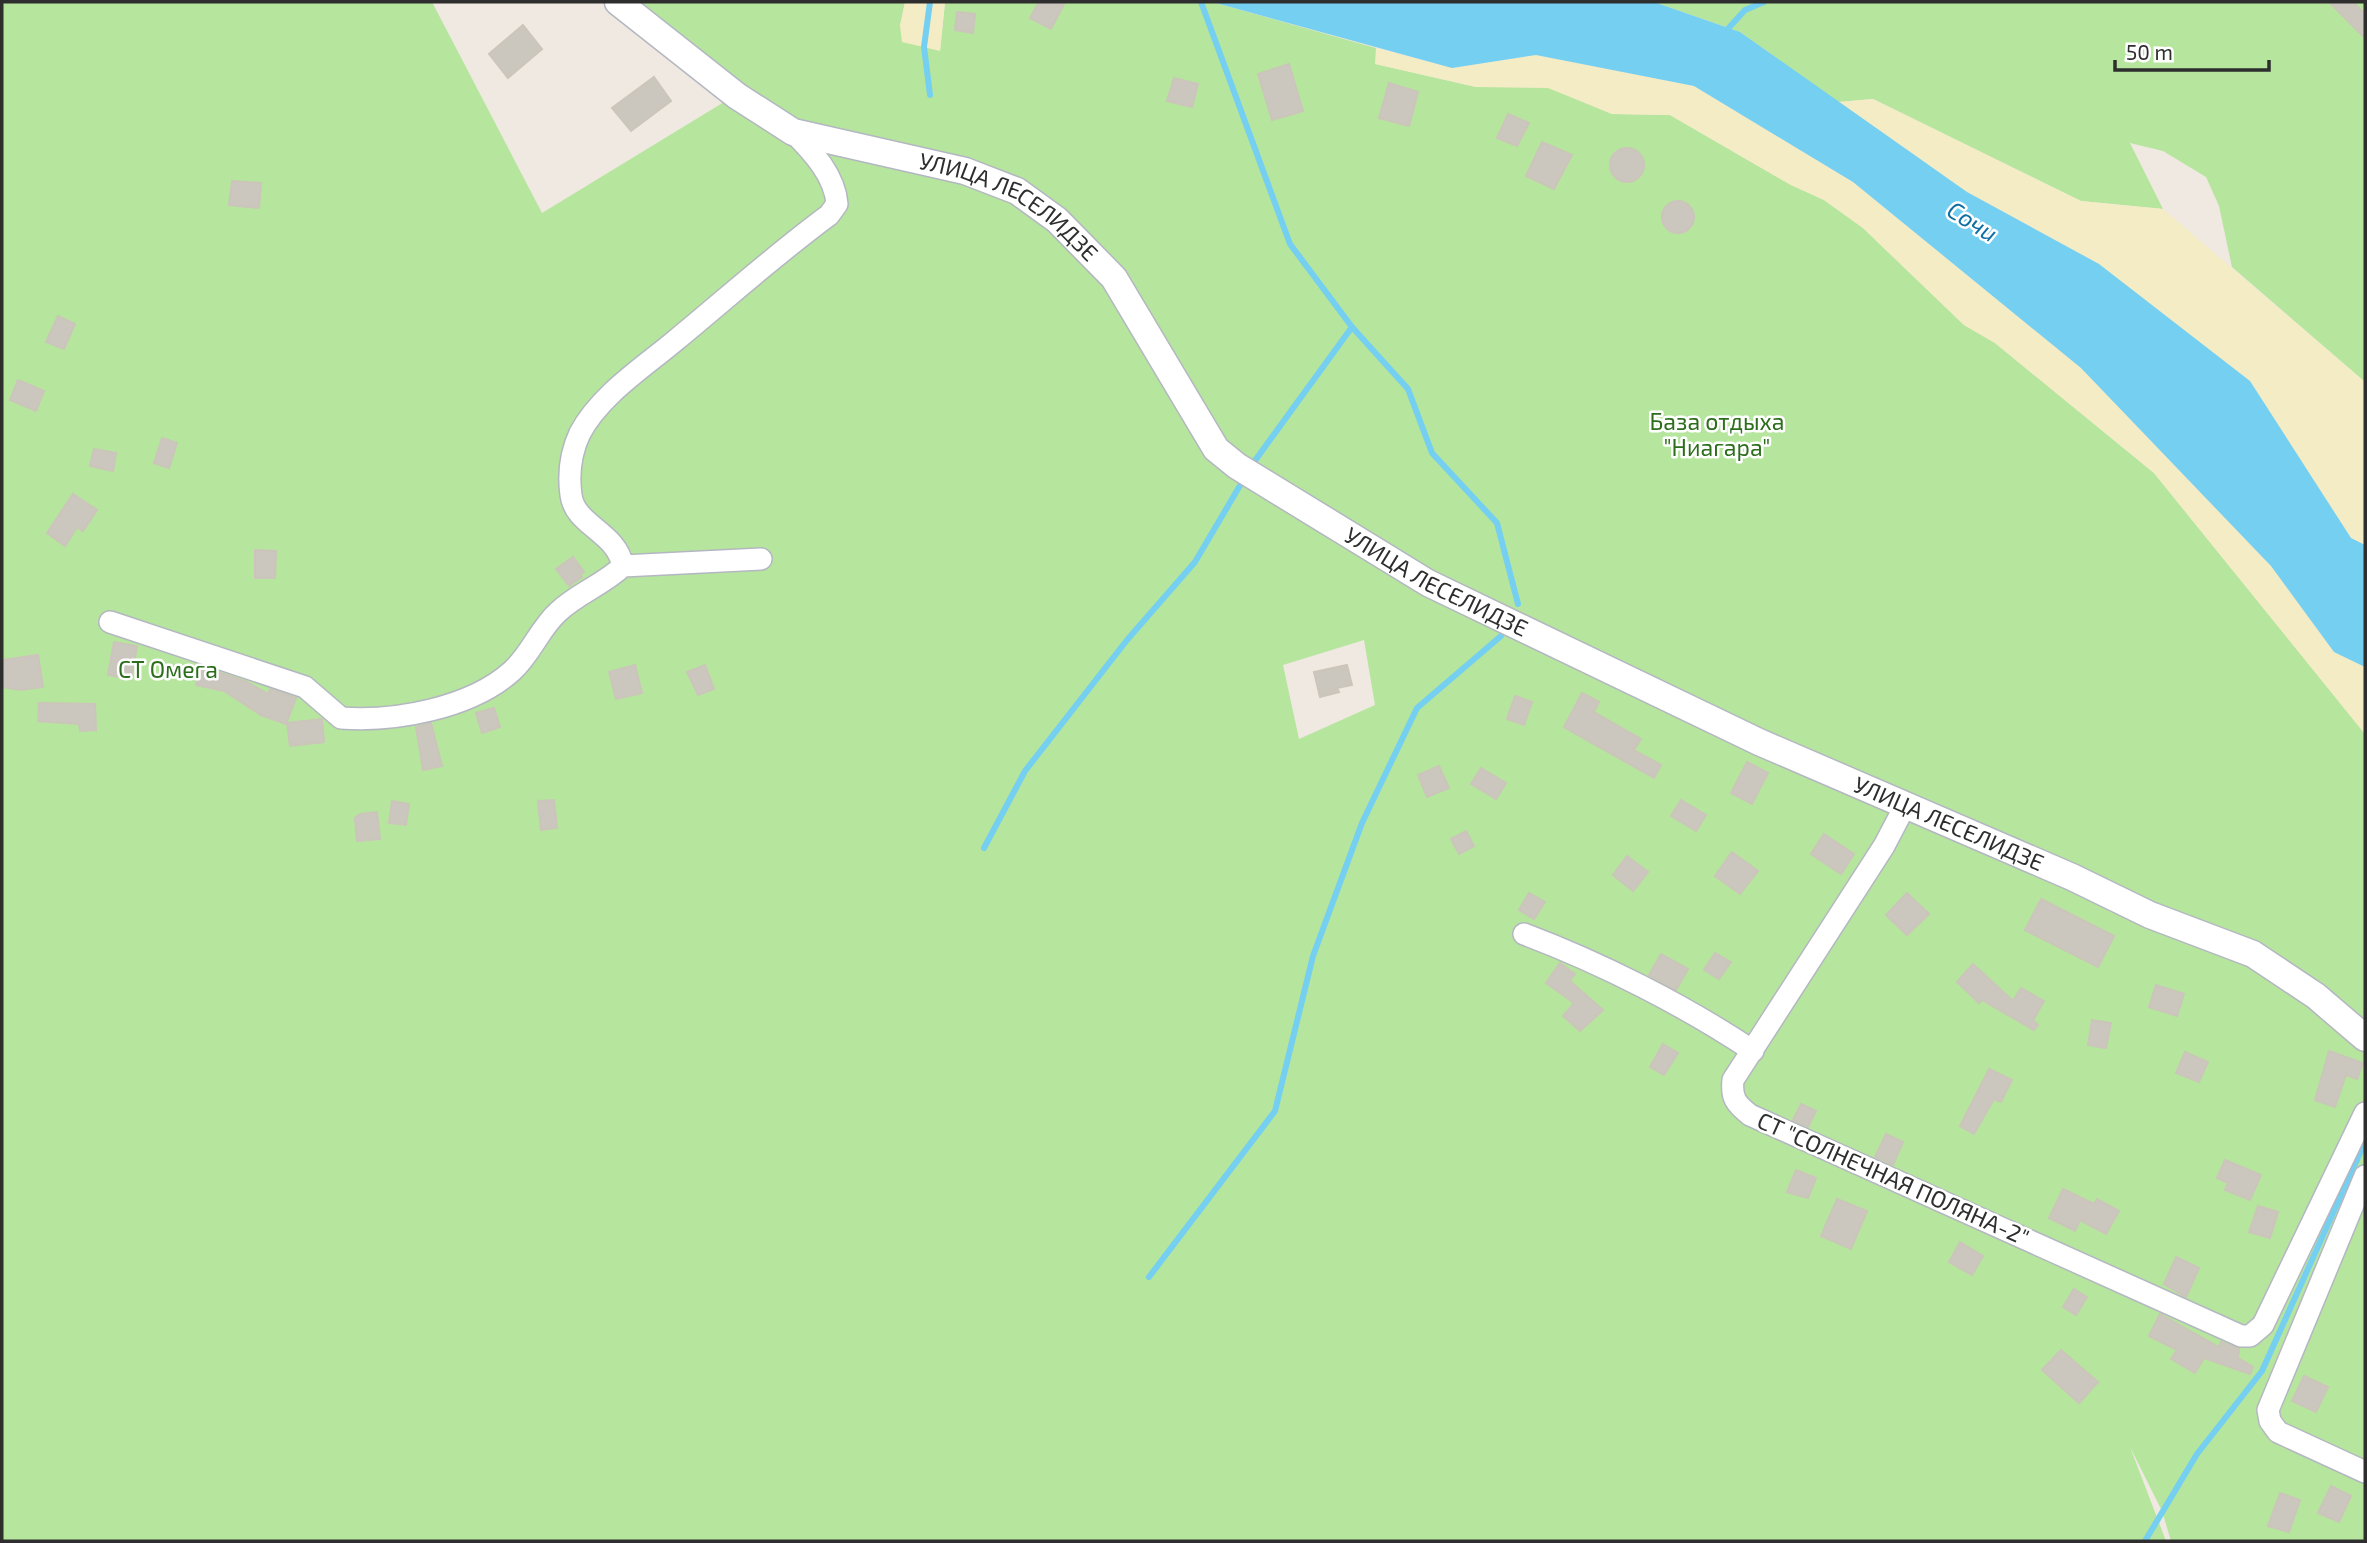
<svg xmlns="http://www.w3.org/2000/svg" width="2367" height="1543" viewBox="0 0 2367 1543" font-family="'Exo 2',sans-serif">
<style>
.green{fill:#b6e59e;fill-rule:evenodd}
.sand{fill:#f3ecc5}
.water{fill:#75cff0}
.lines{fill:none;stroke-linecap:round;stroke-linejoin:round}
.stream{stroke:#75cff0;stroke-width:6}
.building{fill:#cbc7bf;stroke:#cbc5ba;stroke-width:2}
.minor-casing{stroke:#b4b7c1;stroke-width:24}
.tertiary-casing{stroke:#b4b7c1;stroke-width:29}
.minor{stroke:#fff;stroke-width:21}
.tertiary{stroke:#fff;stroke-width:26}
.labels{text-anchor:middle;stroke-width:5;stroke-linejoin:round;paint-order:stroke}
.street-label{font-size:23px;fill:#2e2e2e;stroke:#fff}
.park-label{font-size:23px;fill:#2c6e1b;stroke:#fff}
.water-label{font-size:24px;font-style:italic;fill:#0d6fa3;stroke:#fff}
</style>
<rect width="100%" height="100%" fill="#efe9e1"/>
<path class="green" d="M2 2H432L542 213 729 99 603 2H905L900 26 940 51 945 2H1212L1376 48V64L1476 87H1548L1612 114 1670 115 1791 185 1824 200 1863 228 1964 325 1995 343 2154 473 2365 734V1541H2171L2162 1511 2130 1447 2166 1541H2ZM1364 640 1375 705 1299 739 1283 665Z
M1654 2H2365V382L2232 267 2219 206 2206 177 2163 151 2130 143 2163 209 2081 201 1873 99 1838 102 1740 32Z"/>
<path class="sand" d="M905 2H945L940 51 902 42 900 26Z
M1376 48 1452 68 1536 55 1694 86 1853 182 2081 368 2271 566 2334 652 2365 667V734L2154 473 1995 343 1964 325 1863 228 1824 200 1791 185 1670 115 1612 114 1548 88 1476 87 1375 64Z
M1873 99 2081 201 2163 209 2365 382V545L2351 538 2099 264 1967 192 1838 102Z"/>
<path class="water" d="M1212 2H1654L1740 32 1967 192 2099 264 2250 381 2351 538 2365 545V667L2334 652 2271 566 2081 368 1853 182 1694 86 1536 55 1452 68Z"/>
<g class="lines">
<path class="stream" d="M930 2 924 47 930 95
M1201 2 1290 244 1352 327 1408 389 1432 453 1497 523 1518 604
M1725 32 1745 10 1764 2
M1254 462 1352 327
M984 848 1025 771 1127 640 1195 562 1242 482
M1149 1277 1275 1111 1313 956 1362 823 1417 708 1501 636
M2145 1541 2197 1454 2262 1371 2365 1142"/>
</g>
<path class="building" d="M1039 2H1065L1051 29 1030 18Z
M2329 2H2353L2365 14V38Z
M957 12 975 14 973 33 955 30Z
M523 25 542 49 508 78 489 54Z
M1289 64 1303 111 1272 120 1258 74Z
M654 77 671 101 631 131 612 108Z
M1174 78 1198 84 1192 107 1167 101Z
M1389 83 1418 92 1409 126 1379 118Z
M1508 114 1529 123 1517 146 1497 138Z
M1542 142 1572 155 1554 189 1526 176Z
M1610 165a17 17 0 1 1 34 0a17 17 0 1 1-34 0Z
M232 181 261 183 259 208 229 205Z
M1662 217a16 16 0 1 1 32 0a16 16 0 1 1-32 0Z
M58 316 75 324 64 349 46 342Z
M18 380 44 391 36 411 10 400Z
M162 438 177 443 169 468 154 463Z
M94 449 116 453 113 471 90 466Z
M73 494 97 510 83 531 77 527 65 546 47 533Z
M255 550 276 551 275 578H255Z
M573 557 584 572 580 574 582 577 569 586 556 569Z
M114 642 137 646 131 679 108 675Z
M38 655 43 687 21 690 2 687V660Z
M635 665 642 693 616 699 609 672Z
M705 665 714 689 698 695 687 672Z
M1347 665 1352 685 1337 688 1339 692 1320 697 1314 672Z
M200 666 247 682 268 694 270 689 296 698 286 724 261 715 224 691 196 685Z
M1582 693 1599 702 1594 712 1641 739 1634 750 1661 765 1654 778 1564 727Z
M1515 696 1532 702 1524 725 1507 719Z
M39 703 95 704 96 730 80 731 79 724 38 721Z
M494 708 500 727 482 733 476 713Z
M322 719 324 742 290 746 287 723Z
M431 723 442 766 423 770 416 727Z
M1747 762 1768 773 1752 804 1731 793Z
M1439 766 1449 788 1427 797 1418 775Z
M1481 768 1506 783 1496 799 1471 784Z
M554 800 557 828 541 830 538 801Z
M1681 800 1706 815 1696 831 1671 816Z
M392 801 409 804 406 825 389 823Z
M377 812 380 839 357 841 355 818 360 814Z
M1466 831 1474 846 1459 854 1451 839Z
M1824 834 1854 854 1841 874 1811 854Z
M1732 852 1758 871 1740 894 1715 876Z
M1627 856 1648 872 1633 891 1613 875Z
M1529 893 1545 902 1534 919 1519 910Z
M1907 893 1929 914 1907 935 1886 915Z
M2041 899 2114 936 2098 967 2025 930Z
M1715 953 1731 962 1719 979 1704 970Z
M1661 954 1688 969 1676 990 1649 975Z
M1560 963 1575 974 1570 981 1603 1010 1580 1031 1563 1016 1574 1003 1546 983Z
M1973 964 2013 1001 2021 988 2044 1001 2033 1020 2038 1025 2034 1030 1982 1000 1979 1003 1957 982Z
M2156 985 2184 994 2177 1016 2149 1007Z
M2092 1020 2111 1023 2106 1048 2088 1045Z
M1663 1044 1678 1053 1664 1075 1650 1067Z
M2329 1051 2363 1063 2357 1079 2346 1075 2335 1107 2315 1100Z
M2185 1052 2208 1062 2199 1082 2176 1073Z
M1989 1069 2012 1080 2001 1102 1994 1099 1974 1134 1960 1126Z
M1801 1104 1816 1111 1808 1127 1793 1120Z
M1886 1134 1903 1142 1893 1165 1875 1157Z
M2225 1160 2261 1175 2250 1200 2225 1190 2228 1183 2217 1178Z
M1796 1170 1816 1178 1808 1198 1787 1192Z
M2063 1189 2094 1204 2097 1199 2119 1211 2106 1234 2080 1220 2075 1231 2049 1218Z
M1837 1199 1867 1211 1851 1249 1821 1236Z
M2258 1206 2278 1212 2270 1238 2249 1232Z
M1960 1242 1983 1256 1972 1275 1949 1262Z
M2176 1257 2199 1268 2186 1297 2164 1284Z
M2074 1289 2087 1297 2076 1315 2063 1307Z
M2160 1314 2219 1347 2221 1342 2239 1349 2238 1358 2253 1367 2250 1374 2204 1358 2195 1373 2171 1359 2177 1350 2149 1336Z
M2061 1350 2098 1382 2079 1403 2042 1370Z
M2304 1376 2328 1387 2316 1412 2292 1401Z
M2331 1486 2351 1496 2339 1522 2318 1513Z
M2280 1493 2300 1500 2289 1532 2268 1526Z"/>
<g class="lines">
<defs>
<path id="minor" d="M623 566C616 531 575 526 571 495 568 473 570 454 580 433 600 395 644 367 676 340 727 298 776 254 829 215L837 204C835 176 813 152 793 132
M110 622 305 687 341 718C395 722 471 708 512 671 531 654 540 628 558 612 578 593 603 585 623 566L761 559
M1906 804 1884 846 1733 1080C1731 1098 1736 1104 1750 1115L2241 1336H2250L2263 1325 2365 1113
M1524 934C1601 963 1684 1005 1753 1051
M2365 1176 2268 1410 2270 1421 2278 1432 2365 1472"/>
<g id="tertiary">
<path id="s1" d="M618 2 737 96 793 132 965 171 1017 191 1057 220 1114 278 1216 449 1237 466 1428 583 1759 742 2072 877 2150 915 2253 954 2316 996 2365 1038"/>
</g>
</defs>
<use href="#minor" class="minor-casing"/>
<use href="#tertiary" class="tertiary-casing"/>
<use href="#minor" class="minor"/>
<use href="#tertiary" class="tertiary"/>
</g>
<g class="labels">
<g class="street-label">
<text dy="8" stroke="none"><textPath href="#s1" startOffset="450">УЛИЦА ЛЕСЕЛИДЗЕ</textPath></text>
<text dy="8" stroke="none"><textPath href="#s1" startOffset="1038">УЛИЦА ЛЕСЕЛИДЗЕ</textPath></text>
<text dy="8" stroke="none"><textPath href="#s1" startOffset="1605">УЛИЦА ЛЕСЕЛИДЗЕ</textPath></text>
<text transform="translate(1893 1179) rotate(24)" y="8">СТ "СОЛНЕЧНАЯ ПОЛЯНА-2"</text>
</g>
<g class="park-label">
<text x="1717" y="430">База отдыха<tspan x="1717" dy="26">"Ниагара"</tspan></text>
<text x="168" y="678">СТ Омега</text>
</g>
<g class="water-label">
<text transform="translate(1972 222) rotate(32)" y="8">Сочи</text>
</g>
</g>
<rect width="2367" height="1543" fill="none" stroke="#2e2e2e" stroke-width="7"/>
<path d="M2115 60v10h154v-10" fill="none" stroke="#2e2e2e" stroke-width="3.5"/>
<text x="2126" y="60" font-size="21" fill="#2e2e2e" stroke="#ffffff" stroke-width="5" paint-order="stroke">50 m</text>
</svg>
